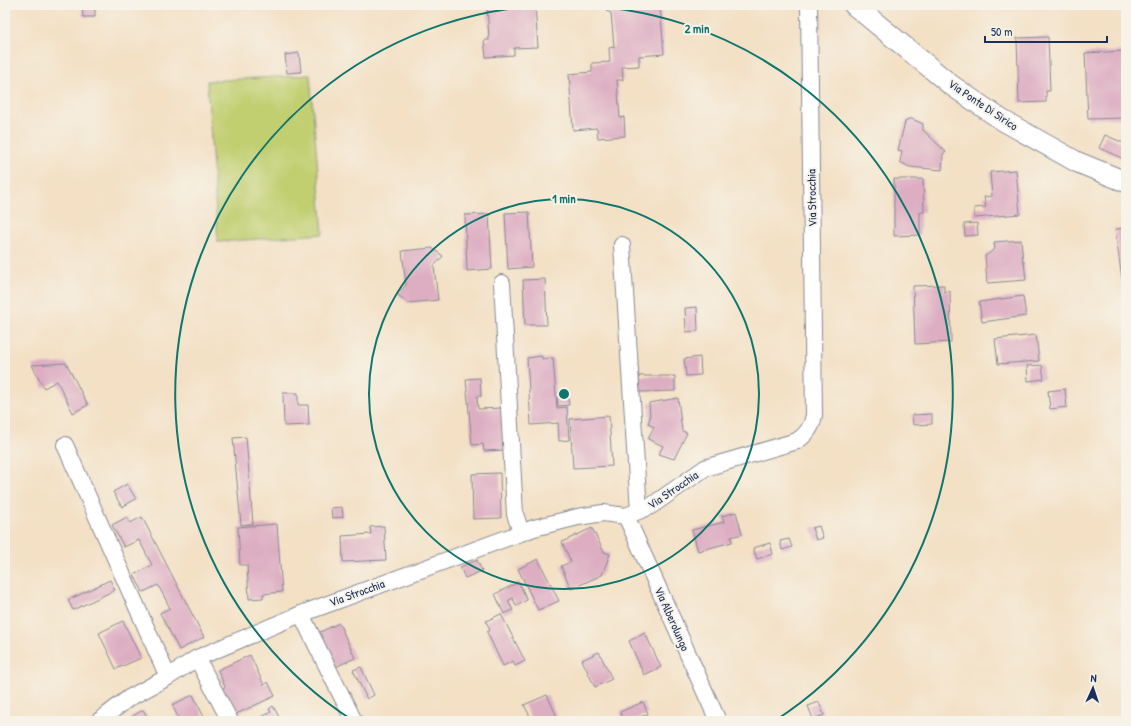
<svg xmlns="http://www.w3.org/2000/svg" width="1131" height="726" viewBox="0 0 1131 726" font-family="'Patrick Hand',sans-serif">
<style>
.green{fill:#c1cf71;stroke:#6e7f68}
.building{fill:#ddaec2}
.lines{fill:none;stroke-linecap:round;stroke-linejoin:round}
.minor-casing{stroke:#878892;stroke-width:18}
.tertiary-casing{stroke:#878892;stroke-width:22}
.minor{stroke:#fff;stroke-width:16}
.tertiary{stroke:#fff;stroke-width:20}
.ring{fill:none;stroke:#0f766e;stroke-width:2}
.labels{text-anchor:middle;stroke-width:4;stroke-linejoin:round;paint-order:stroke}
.street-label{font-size:12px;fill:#1b2f5e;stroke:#f7f3e8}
.centre{fill:#0f766e;stroke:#f7f3e8;stroke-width:2}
.ring-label{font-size:12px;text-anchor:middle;font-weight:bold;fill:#0f766e;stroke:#f7f3e8;stroke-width:4;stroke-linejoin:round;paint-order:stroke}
</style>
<rect width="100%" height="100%" fill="#f7f3e8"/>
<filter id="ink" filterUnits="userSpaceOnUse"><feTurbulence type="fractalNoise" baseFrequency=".025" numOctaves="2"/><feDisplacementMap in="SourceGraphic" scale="8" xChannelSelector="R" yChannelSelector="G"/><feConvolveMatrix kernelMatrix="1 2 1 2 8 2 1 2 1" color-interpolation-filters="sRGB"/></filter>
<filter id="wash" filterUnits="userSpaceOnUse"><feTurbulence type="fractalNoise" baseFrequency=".012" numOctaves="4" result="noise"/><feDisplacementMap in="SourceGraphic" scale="16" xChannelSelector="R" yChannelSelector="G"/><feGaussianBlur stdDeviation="0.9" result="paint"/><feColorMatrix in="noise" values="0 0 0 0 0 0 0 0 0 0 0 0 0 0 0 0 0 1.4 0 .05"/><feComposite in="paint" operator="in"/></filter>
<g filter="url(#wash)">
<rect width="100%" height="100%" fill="#f3e0c5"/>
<path class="green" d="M310 75 323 234 218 242 207 81Z"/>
<g id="blocks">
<path class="building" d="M82 5H95V17H83Z
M487 5H535L538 47 514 48V55L486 57 484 40H489Z
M606 5H660L664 54 639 56V66L622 67 623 80H617L620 118 624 117 625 136 598 138 597 128 573 130 569 74 592 72V63L610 62 609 48 614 47 611 13 607 11Z
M1048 37 1050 91H1046V102L1019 103 1017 38Z
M1126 51V118L1088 119 1085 53Z
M299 53 301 72 287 73 285 55Z
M908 119H912L923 124V130L946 152 943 154 942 170 910 167 900 162 902 151 898 150 905 122Z
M1105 135 1126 144V160L1099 148Z
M1016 170 1020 214 974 218V208L986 207 984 197 992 196 990 172Z
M894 179H923L924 212H920V235L894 236Z
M529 212 532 267 508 269 505 213Z
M489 214 492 269 467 271 465 215Z
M977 223 978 235 965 236 964 224Z
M1126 228V278L1122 279 1115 229Z
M1021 240 1023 262H1024L1026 280 987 283 985 256 995 249 994 242Z
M432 248 443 256 434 266 438 300 408 303 397 294 406 285 402 251Z
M545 279 547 325H525L523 280Z
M944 285V292L950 291 951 342 915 344 913 286Z
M1023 296 1026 316 982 322 979 302Z
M697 307 698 331 686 332 685 308Z
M1036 335 1039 361 998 364 995 339Z
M542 356V359L553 358 557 408 567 407 569 440 559 441 558 423 531 425 527 358Z
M700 357 701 375 686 376 684 359Z
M66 363 88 405 73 413 57 381 44 388 32 365Z
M1042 365 1044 379 1028 381 1027 366Z
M639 376H675V391L639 392Z
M480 378 481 396H477L478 409 501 408 505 450 484 451 483 444 472 445 466 379Z
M1065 389 1067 407 1050 409 1048 391Z
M283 393H298V405H308L309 425 284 426Z
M568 397 569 405 558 406 557 398Z
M678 398 682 431 687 433 674 459 659 454 663 446 648 439 654 427 648 424 650 418 649 403Z
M932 414V424L913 425 912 415Z
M609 416 612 466 573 468 570 419Z
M246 437 253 524 241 525 233 438Z
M500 473 501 518 473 519 472 474Z
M127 484 136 499 122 507 113 492Z
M342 507 343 517 332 518 331 508Z
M736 512 742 534 731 537 732 542 698 551 692 530 724 522 722 516Z
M127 517 130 523 142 517 204 637 179 650 160 613 170 608 158 585 143 592 134 575 152 565 139 540 124 547 112 525Z
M277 524 282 592 263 594V598L249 599 247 565H240L238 527Z
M384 526 386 560 343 562 342 536 371 534 370 527Z
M819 526 823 538 816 540 812 528Z
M592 528 604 552 610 554 602 575 571 589 561 566 571 562 562 542Z
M789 539 792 547 782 550 780 541Z
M770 543 773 554 757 559 753 548Z
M538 559 559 601 538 610 518 569Z
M477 560 482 571 465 578 460 567Z
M110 580 115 590 73 610 68 600Z
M519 582 527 600 516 606 513 598 508 601 513 610 504 614 495 594Z
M501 614 525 661 515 666 513 661 503 666 487 632 490 630 486 621Z
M123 621 141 658 116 669 99 633Z
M339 623 355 658 331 669 316 634Z
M645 633 661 667 644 675 629 641Z
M599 652 612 679 595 687 582 660Z
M250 655 264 685 268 682 275 696 234 715 221 689 225 687 218 670Z
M361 667 374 695 367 699 353 670Z
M193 695 206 721H180L172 705Z
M547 695 559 721H538L535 716 531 718 524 705Z
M643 702 648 714 631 721H624L620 712Z
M819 702 824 715 813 719 808 706Z
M273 706 281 721H254L271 712 269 709Z
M143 710 150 721H133L131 717Z"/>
</g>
</g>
<g filter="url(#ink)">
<use href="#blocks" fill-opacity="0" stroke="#878892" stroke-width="1"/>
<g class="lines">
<defs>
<path id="minor" d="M622 245 639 511
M502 283 515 514 521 532
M65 445 168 677
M626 516 718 721
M301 614 354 721
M197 658 230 721
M99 721 129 698 168 677 197 658 301 614 534 528 578 517 603 513 626 516 651 506 705 468 797 441C807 434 812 427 814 415L809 5"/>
<path id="tertiary" d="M854 5 951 85 1002 120 1077 162 1126 182"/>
</defs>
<use href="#minor" class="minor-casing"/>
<use href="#tertiary" class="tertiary-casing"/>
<use href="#minor" class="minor"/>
<use href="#tertiary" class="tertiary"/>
</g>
</g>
<g class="ring">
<circle cx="564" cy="394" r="195"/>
<path d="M352 720A389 389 0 0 1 561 5M567 5A389 389 0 0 1 776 720"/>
</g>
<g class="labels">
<g class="street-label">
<text transform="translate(983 105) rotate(34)" y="4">Via Ponte Di Sirico</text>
<text transform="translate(812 198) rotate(-91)" y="4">Via Strocchia</text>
<text transform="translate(673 490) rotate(-34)" y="4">Via Strocchia</text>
<text transform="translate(357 593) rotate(-20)" y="4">Via Strocchia</text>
<text transform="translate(672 619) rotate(66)" y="4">Via Alberolungo</text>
</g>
</g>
<circle cx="564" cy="394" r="6" class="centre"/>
<g class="ring-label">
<text x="697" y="33">2 min</text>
<text x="564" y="203">1 min</text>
</g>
<rect width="1131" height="726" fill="none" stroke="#f7f3e8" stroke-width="20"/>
<g transform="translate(1093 688) rotate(3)" stroke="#f7f3e8" stroke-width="3" paint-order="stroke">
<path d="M0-3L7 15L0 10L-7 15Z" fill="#1b2f5e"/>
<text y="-6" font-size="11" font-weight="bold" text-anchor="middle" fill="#1b2f5e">N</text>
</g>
<path d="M985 36v6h122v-6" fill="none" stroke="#1b2f5e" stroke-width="2"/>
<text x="991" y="36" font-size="12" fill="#1b2f5e" stroke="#f7f3e8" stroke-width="3" paint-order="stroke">50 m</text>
</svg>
